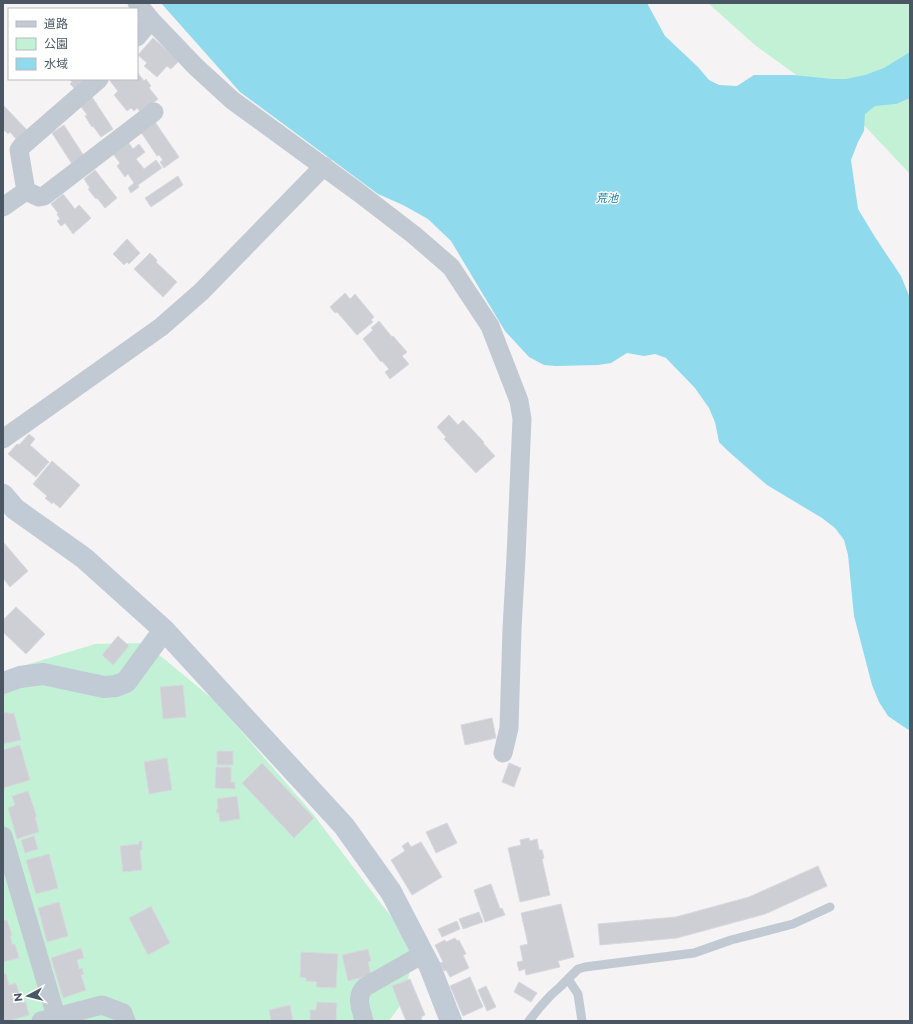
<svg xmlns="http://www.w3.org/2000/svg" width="913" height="1024" viewBox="0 0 913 1024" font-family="Montserrat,'Noto Sans JP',sans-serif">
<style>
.green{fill:#c3f1d5}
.water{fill:#90daee}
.building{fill:#cdcfd5;stroke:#d7d9de}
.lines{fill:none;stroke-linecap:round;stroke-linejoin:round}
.lane{stroke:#c1cad2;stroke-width:9}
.street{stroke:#c1cad2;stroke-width:19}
.secondary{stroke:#c1cbd6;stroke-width:22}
.labels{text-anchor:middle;stroke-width:3;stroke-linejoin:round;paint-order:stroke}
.water-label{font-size:11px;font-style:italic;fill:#0c7c9b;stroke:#fff}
</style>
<rect width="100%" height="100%" fill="#f5f3f3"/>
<path class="green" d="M708 3H910V174L860 121 756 46Z
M145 643 215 701 313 814 382 905 412 942V962L402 1003 389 1021H3V672L95 644Z"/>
<path class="water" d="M161 3H647L665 36 698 67 709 80 719 85 737 86 754 75H793L833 79H846L865 75 884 68 910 52V98L896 104 875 106 865 114 864 131 858 142 851 160 858 209 875 237 901 276 910 298V730L907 729 888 716 879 702 872 685 854 616 848 555 844 540 835 528 822 518 767 485 728 451 719 442 715 422 709 408 695 388 666 358 655 354 644 356 627 353 611 363 598 365 556 366 544 365 529 357 505 331 451 241 428 219 403 205 378 194 240 92Z"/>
<path class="building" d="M153 38 179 61 171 69 167 66 157 77 144 66 147 63 138 55Z
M137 72 144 81 146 79 151 86 149 88 158 99 141 113 137 108 134 111 131 108 127 111 114 95 118 91 110 81 113 79H137Z
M69 79H87L75 89 70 84 72 82Z
M92 97 113 129 101 137 93 126 92 127 85 116 87 115 80 105Z
M3 105 28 131 17 140 10 132 8 134 3 129Z
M155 122 179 157 164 168 160 162 163 160 159 155 157 156 141 132Z
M64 125 84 156 72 164 52 133Z
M128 142 133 149 139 144 145 152 136 159 144 169 156 160 162 168 138 185 139 187 131 193 128 188 134 183 128 174 125 177 117 166 120 163 113 154Z
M95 170 117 198 105 208 97 198 96 199 88 189 90 188 84 179Z
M178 176 183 185 151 207 145 198Z
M63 194 75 209 79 205 91 218 73 234 65 223 61 226 57 221 60 219 57 214 58 213 51 204Z
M127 239 140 253 129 264 127 262 124 265 113 254Z
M150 253 157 260 156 262 177 282 163 297 134 269Z
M345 293 350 299 355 294 374 317 371 320 373 322 357 335 337 312 335 313 330 307Z
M379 321 392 337 393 336 407 352 402 356 409 364 390 379 385 372 389 369 382 361 381 362 363 339 373 330 371 328Z
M449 415 458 425 463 420 484 442 483 443 495 456 476 473 444 439 446 437 437 427Z
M29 434 35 439 30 445 49 462 36 477 8 454 17 444 19 445Z
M52 461 80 485 60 508 53 502 52 504 45 498 47 496 33 484Z
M4 543 28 571 10 587 3 578Z
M16 607 45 634 26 654 3 632V620Z
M118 636 129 646 113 665 102 655Z
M183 685 186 717 163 719 160 687Z
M8 712 9 714 14 713 21 740 3 744V713Z
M492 718 496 738 465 745 461 725Z
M20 745 30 780 3 788V750Z
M217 751H233V765H217Z
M167 758 172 790 149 794 144 762Z
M262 763 314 818 294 838 242 783Z
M509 763 521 768 514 787 502 782Z
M216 767H231V782H235V789L215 788Z
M28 791 37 817H35L39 832 17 839 8 808 15 805 12 796Z
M237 796 240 819 220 822 219 813H217L216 809H218L217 799Z
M447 823 457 843 436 853 426 832Z
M34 836 38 849 25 853 21 840Z
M529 838 530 841 537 839 539 850H542L544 858 542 859 550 895 520 902 508 848 521 845 520 840Z
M139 841H142V850H140L142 870 123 872 120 846 139 844Z
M408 842 411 847 421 842 442 877 412 895 391 860 405 851 402 846Z
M49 854 58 888 36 894 26 860Z
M818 866 827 886 765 914 677 938 600 945 598 924 676 917 749 897Z
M491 884 500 909 502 908 505 915 485 922 474 890Z
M59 902 68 936 47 942 38 908Z
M561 904 574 957 558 961 560 967 526 975 525 969 519 971 517 962 523 961 520 946 528 944 521 913Z
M151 906 170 943 148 955 129 918Z
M479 912 483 922 463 929 459 919Z
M7 920 12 935 10 936 12 944H15L19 958 3 962V921Z
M457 921 460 929 442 937 438 929Z
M455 938 457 941 459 940 466 954 463 955 469 968 450 977 446 970 444 971 440 963 443 962 435 945 445 940 446 942Z
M81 948 84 958 77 960 79 969 82 968 84 974 81 975 86 990 63 998 51 958Z
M368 949 371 961 368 962 371 975 348 981 342 955Z
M301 952 338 954 336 988 316 987 317 982 306 981V978L300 977Z
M6 974 9 985 16 983 22 1003 26 1002 29 1015 9 1021H3V975Z
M470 977 483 1007 463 1016 450 986Z
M410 979 425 1015 421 1017 422 1021H406L392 986Z
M519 982 537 993 531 1002 514 992Z
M486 986 496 1007 487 1011 478 990Z
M317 1002 337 1003 336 1021H310V1010H316Z
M290 1005 293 1021H271L269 1010Z"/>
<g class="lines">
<path class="lane" d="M568 979 578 994 582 1021
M529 1021 540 1007 551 995 561 986 578 969 585 967 694 953 731 940 793 924 830 907"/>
<path class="street" d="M137 3 151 20 196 67 232 100 358 192 414 235 451 267 490 326 519 401 522 419 516 557 512 629 509 728 503 753
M137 37 151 20
M26 191 39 197 44 196 154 112
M26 191 19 150 21 147 99 79
M3 207 26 191
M3 439 161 327 201 292 324 166
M3 836 56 1016
M41 1021 102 1005 123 1013 126 1021
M364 1021C361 1008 355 997 365 987L423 954"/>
<path class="secondary" d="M3 495 15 509 84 558 164 630 344 826 391 892 430 967 451 1021
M3 683 20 677 43 674 104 687 116 686 126 682 164 630"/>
</g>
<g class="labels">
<g class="water-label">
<text x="607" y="202">荒池</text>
</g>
</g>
<rect width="913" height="1024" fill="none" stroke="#4a5661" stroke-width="8"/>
<rect x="8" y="8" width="130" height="72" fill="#ffffff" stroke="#b7bbc0"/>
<rect x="16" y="21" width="20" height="6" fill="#c1cbd6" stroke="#b7bbc0"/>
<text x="44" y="28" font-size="12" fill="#4a5661">道路</text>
<rect x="16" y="38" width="20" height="12" fill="#c3f1d5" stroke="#b7bbc0"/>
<text x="44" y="48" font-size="12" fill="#4a5661">公園</text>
<rect x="16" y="58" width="20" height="12" fill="#90daee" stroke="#b7bbc0"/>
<text x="44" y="68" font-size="12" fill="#4a5661">水域</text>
<g transform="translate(28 996) rotate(263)" stroke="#ffffff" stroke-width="3" paint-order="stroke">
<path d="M0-3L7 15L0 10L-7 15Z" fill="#4a5661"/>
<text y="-6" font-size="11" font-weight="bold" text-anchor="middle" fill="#4a5661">N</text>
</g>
</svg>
